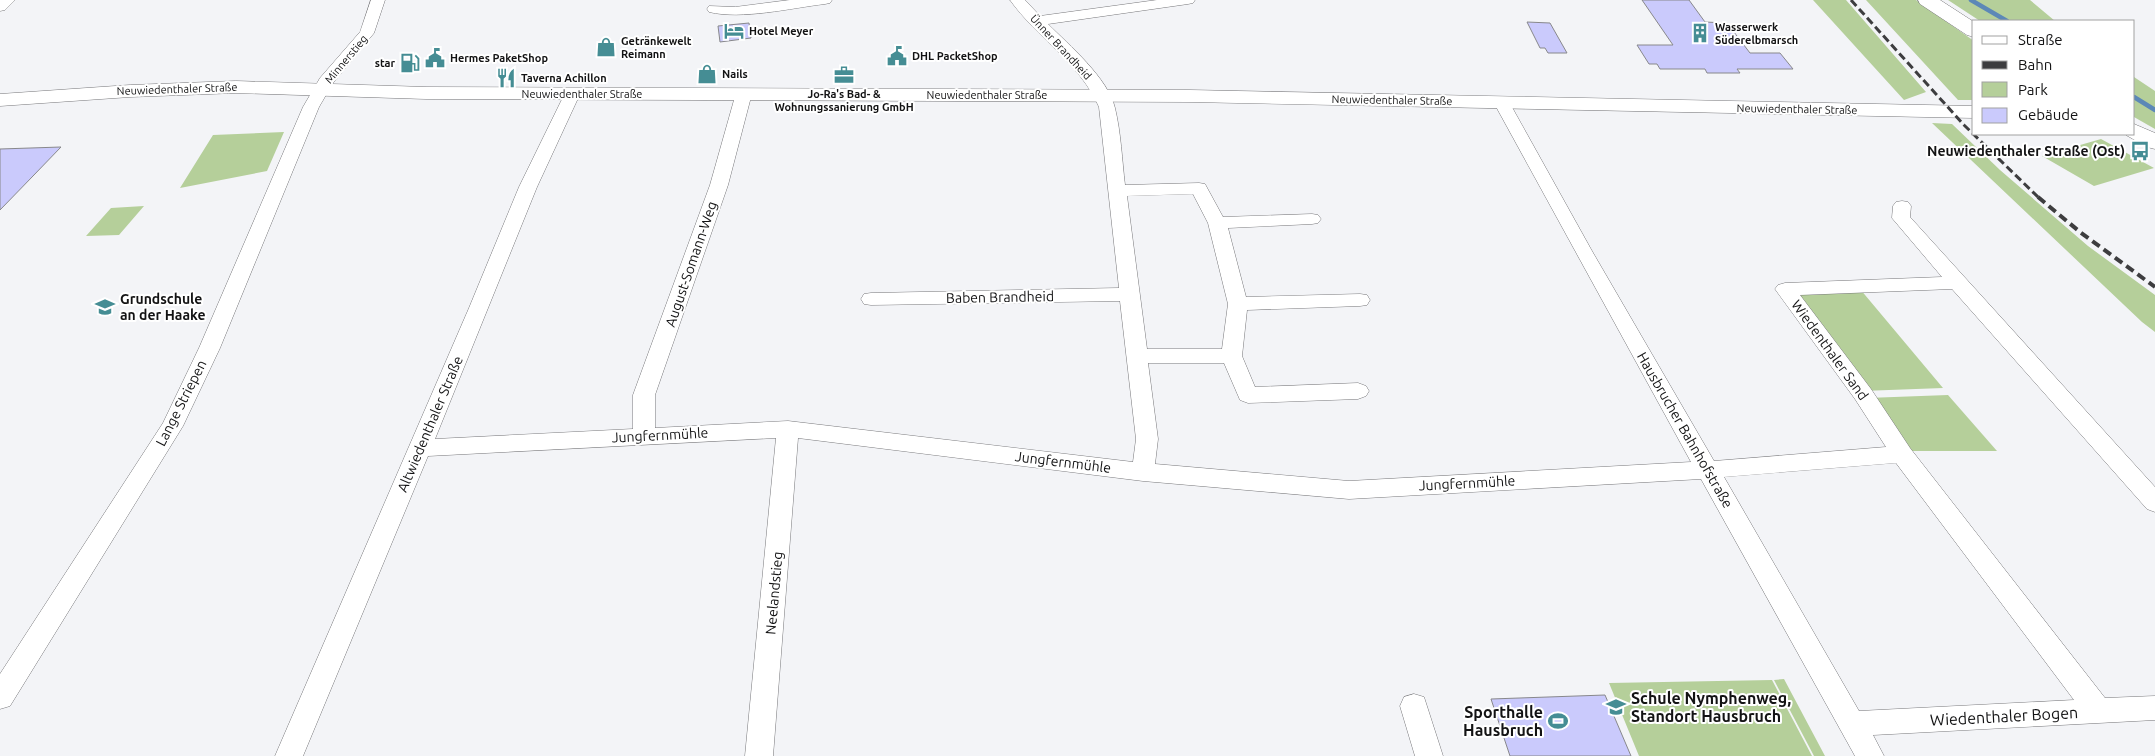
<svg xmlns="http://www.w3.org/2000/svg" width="2155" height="756" font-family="Ubuntu,sans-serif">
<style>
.green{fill:#b5cf9a}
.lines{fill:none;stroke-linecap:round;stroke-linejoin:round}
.stream{stroke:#5c88b7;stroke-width:4.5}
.building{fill:#cacafc;stroke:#88888b}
.minor-casing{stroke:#77777a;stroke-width:1}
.tertiary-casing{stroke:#77777a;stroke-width:1}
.secondary-casing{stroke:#77777a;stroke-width:1}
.minor{fill:#fff;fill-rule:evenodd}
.tertiary{fill:#fff;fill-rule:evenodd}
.secondary{fill:#fff;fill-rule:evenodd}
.rail-far1{stroke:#3d3d3f;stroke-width:3;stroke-dasharray:8 4;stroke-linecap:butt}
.rail{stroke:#3d3d3f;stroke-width:4;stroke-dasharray:9 5;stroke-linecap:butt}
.labels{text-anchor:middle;stroke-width:4;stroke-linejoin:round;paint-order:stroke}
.far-poi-label{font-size:11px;font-weight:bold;fill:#131314;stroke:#fff;text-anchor:start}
.far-street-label{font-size:11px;fill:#131314;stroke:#fff}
.poi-label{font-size:14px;font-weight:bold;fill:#131314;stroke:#fff;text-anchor:end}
.street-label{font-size:14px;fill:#131314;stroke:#fff}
.near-poi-label{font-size:16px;font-weight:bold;fill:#131314;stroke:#fff;text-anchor:start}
.near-street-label{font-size:16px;fill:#131314;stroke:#fff}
</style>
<rect width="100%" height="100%" fill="#f3f4f7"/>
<path class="green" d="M1813,0H1846L1926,92L1904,100Z
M1866,0H1916L1974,41V100H1958Z
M1948,0H2030L2055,21H1980Z
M2134,77L2155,91V129L2134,117Z
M1932,123L1952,124L2000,170L2088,246L2155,295V332L2142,322Z
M284,132L267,171L180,188L213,135Z
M2101,139L2154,168L2094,186L2042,156Z
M144,206L119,235L86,236L111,208Z
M1860,289L1943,388L1862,391L1791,291Z
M1948,395L1997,451H1903L1867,398Z
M1784,679L1825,756H1814L1774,680Z
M1772,680L1812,756H1639L1609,683Z"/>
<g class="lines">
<path class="stream" d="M1971,0L2007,21
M2134,97L2155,110"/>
</g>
<path class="building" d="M1642,0H1689L1705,22L1727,23L1750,53H1780L1793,69H1737L1740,73H1707L1705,69H1660L1657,64H1649L1637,45H1673Z
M1527,22L1550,23L1567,53H1548L1545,48H1540Z
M749,23L751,38L720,42L718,26Z
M61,147L33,176L0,210V149Z
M1605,695L1631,756H1510L1491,699Z"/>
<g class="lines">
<defs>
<path id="minor" d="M0,0H15L5,10L0,11Z
M371,0H385L374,33L333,83L319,107L220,348L183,426L10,706L0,709V674L163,423L199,348L303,107L320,78L360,32Z
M790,0H832L830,3L825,4C791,8 742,20 709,12L707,9L709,6L735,7Z
M1010,0H1025L1040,16L1157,0H1195L1193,3L1188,4L1048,24C1069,45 1108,78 1115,108C1121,133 1122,160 1125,185L1199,183L1205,184L1223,217L1312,214L1318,215L1321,219L1318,223L1312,224L1228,228L1246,297L1360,294L1367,295L1370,300L1367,305L1360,306L1247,310L1242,356L1255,387L1358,383L1366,386L1369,391L1366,396L1358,399L1248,403L1240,400L1224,363H1148L1158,439L1155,464L1349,481L1691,462L1494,103L1496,100H1508L1592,251L1714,461L1886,447L1855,399L1775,289L1778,285L1785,283L1942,277L1892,218L1893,206L1896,202L1902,201L1908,202L1911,206L1910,217L2155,487V512L2147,509L1952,289L1800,295L1871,389L1910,448L2105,698L2155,696V720L1873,735L1884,756H1855L1701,479L1349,499L1143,481L798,438L773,756H745L776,438L428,456L303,756H275L469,308L519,187L566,91H578L580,94L537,187L435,439L633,429V395L710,185L736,93L738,90H750L752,93L728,185L655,395V428L788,421L1133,462L1136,439L1120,301L871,305L864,304L861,299L864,294L871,293L1119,288L1099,107C1080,63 1037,38 1010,0ZM1193,194L1208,223L1228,304L1222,349H1147L1127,196ZM1896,463L2074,700L1859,711L1724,477Z
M1414,694L1424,697L1443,756H1415L1400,706L1404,697Z"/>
<path id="tertiary" d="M236,81L426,87L1190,90L1974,106V118L1190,102L426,99L236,93L130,97L0,106V94L130,85Z"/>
<path id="secondary" d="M1918,0H1940L1974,22V37L1967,35L1920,4Z
M2134,124L2155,133V149L2147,147L2126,135L2134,134Z"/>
</defs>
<use href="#minor" class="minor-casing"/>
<use href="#tertiary" class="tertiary-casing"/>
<use href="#secondary" class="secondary-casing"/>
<use href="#minor" class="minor"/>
<use href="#tertiary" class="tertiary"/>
<use href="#secondary" class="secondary"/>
<path class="rail-far1" d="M1851,0L1964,125L2039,198"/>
<path class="rail" d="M2038,197L2080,232L2155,287"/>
</g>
<defs>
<symbol id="hotel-bare" viewBox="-9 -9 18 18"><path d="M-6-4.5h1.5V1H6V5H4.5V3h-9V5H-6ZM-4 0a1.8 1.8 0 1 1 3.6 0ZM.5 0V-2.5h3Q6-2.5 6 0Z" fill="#458d94" stroke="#fff" stroke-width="2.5" paint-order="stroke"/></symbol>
<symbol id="building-bare" viewBox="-9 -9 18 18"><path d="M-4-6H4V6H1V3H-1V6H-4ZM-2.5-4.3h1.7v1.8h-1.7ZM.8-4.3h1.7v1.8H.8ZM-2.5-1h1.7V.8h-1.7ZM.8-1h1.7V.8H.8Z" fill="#458d94" stroke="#fff" stroke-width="2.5" paint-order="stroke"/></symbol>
<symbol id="shop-bare" viewBox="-9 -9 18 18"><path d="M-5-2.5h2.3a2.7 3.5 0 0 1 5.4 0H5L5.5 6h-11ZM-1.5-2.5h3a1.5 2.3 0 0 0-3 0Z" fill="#458d94" stroke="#fff" stroke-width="2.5" paint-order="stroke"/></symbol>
<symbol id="civic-bare" viewBox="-9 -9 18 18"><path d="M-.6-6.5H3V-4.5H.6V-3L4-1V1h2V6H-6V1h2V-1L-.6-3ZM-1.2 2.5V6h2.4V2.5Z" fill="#458d94" stroke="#fff" stroke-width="2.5" paint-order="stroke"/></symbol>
<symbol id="fuel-bare" viewBox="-9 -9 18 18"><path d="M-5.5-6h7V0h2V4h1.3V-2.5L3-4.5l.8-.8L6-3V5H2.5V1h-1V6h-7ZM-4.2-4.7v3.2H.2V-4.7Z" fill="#458d94" stroke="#fff" stroke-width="2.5" paint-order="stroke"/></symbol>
<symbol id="office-bare" viewBox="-9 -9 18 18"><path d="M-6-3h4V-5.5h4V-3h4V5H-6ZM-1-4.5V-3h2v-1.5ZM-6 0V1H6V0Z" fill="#458d94" stroke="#fff" stroke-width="2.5" paint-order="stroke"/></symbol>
<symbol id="restaurant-bare" viewBox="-9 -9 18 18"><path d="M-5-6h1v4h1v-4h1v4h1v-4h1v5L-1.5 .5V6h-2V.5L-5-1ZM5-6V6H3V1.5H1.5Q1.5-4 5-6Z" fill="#458d94" stroke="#fff" stroke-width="2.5" paint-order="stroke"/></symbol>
<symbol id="bus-bare" viewBox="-9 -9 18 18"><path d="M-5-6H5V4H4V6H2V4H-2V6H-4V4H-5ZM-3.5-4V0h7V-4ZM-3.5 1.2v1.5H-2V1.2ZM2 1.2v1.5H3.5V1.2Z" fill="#458d94" stroke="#fff" stroke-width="2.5" paint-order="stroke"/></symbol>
<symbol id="school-bare" viewBox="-9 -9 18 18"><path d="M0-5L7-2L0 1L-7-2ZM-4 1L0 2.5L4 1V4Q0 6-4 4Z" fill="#458d94" stroke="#fff" stroke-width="2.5" paint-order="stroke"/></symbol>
<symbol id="stadium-bare" viewBox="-9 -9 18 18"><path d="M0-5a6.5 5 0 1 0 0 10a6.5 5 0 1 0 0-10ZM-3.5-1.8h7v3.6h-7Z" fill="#458d94" stroke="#fff" stroke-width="2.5" paint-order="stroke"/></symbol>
</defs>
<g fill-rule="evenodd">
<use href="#hotel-bare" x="720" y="17" width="28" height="28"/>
<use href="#building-bare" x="1686" y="19" width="28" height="28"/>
<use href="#shop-bare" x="592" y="33" width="28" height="28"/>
<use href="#civic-bare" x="883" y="42" width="28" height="28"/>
<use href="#civic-bare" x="421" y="44" width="28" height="28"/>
<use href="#fuel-bare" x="396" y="49" width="28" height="28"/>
<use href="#shop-bare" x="693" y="60" width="28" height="28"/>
<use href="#office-bare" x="830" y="61" width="28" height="28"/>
<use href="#restaurant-bare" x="492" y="64" width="28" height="28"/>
<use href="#bus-bare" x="2126" y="137" width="28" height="28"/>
<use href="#school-bare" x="91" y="293" width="28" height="28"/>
<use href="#school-bare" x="1602" y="693" width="28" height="28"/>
<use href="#stadium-bare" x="1544" y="707" width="28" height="28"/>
</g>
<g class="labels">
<g class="far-poi-label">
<text x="1715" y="31">Wasserwerk<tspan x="1715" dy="13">Süderelbmarsch</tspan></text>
<text x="749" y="35">Hotel Meyer</text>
<text x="621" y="45">Getränkewelt<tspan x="621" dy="13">Reimann</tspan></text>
<text x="912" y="60">DHL PacketShop</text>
<text x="450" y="62">Hermes PaketShop</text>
<text x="395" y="67" text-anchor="end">star</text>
<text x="722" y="78">Nails</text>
<text x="521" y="82">Taverna Achillon</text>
<text x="844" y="98" text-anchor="middle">Jo-Ra's Bad- &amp;<tspan x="844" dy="13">Wohnungssanierung GmbH</tspan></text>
</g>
<g class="far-street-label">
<text transform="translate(1061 47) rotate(47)" y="4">Ünner Brandheid</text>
<text transform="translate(346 59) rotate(-50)" y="4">Minnerstieg</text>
<text transform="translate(177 89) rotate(-2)" y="4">Neuwiedenthaler Straße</text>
<text x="582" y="98">Neuwiedenthaler Straße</text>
<text x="987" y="99">Neuwiedenthaler Straße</text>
<text transform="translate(1392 100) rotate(1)" y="4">Neuwiedenthaler Straße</text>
<text transform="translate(1797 109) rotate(1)" y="4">Neuwiedenthaler Straße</text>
</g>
<g class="poi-label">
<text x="2125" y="156">Neuwiedenthaler Straße (Ost)</text>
<text x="120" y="304" text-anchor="start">Grundschule<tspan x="120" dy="16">an der Haake</tspan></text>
</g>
<g class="street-label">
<text transform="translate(691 264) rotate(-71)" y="5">August-Somann-Weg</text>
<text transform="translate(1000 297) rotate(-1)" y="5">Baben Brandheid</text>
<text transform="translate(1830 350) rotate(54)" y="5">Wiedenthaler Sand</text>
<text transform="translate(181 403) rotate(-63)" y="5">Lange Striepen</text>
<text transform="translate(430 424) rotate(-67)" y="5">Altwiedenthaler Straße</text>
<text transform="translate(1685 430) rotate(60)" y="5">Hausbrucher Bahnhofstraße</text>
<text transform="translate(660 435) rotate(-3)" y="5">Jungfernmühle</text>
<text transform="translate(1063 462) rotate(7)" y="5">Jungfernmühle</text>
<text transform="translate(1467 483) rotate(-3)" y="5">Jungfernmühle</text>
<text transform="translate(774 593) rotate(-85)" y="5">Neelandstieg</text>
</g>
<g class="near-poi-label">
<text x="1631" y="704">Schule Nymphenweg,<tspan x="1631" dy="18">Standort Hausbruch</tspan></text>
<text x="1543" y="718" text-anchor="end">Sporthalle<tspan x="1543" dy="18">Hausbruch</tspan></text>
</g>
<g class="near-street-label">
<text transform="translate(2004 716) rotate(-3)" y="6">Wiedenthaler Bogen</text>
</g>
</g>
<rect x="1972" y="20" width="162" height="115" fill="#ffffff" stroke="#a1a1a1"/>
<rect x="1982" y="36" width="25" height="8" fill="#ffffff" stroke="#a1a1a1"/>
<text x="2018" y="45" font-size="15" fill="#131314">Straße</text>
<rect x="1982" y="61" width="25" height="8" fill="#3d3d3f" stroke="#a1a1a1"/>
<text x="2018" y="70" font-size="15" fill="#131314">Bahn</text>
<rect x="1982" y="82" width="25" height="15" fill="#b5cf9a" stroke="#a1a1a1"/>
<text x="2018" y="95" font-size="15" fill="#131314">Park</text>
<rect x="1982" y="108" width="25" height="15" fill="#cacafc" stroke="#a1a1a1"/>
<text x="2018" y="120" font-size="15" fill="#131314">Gebäude</text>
</svg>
